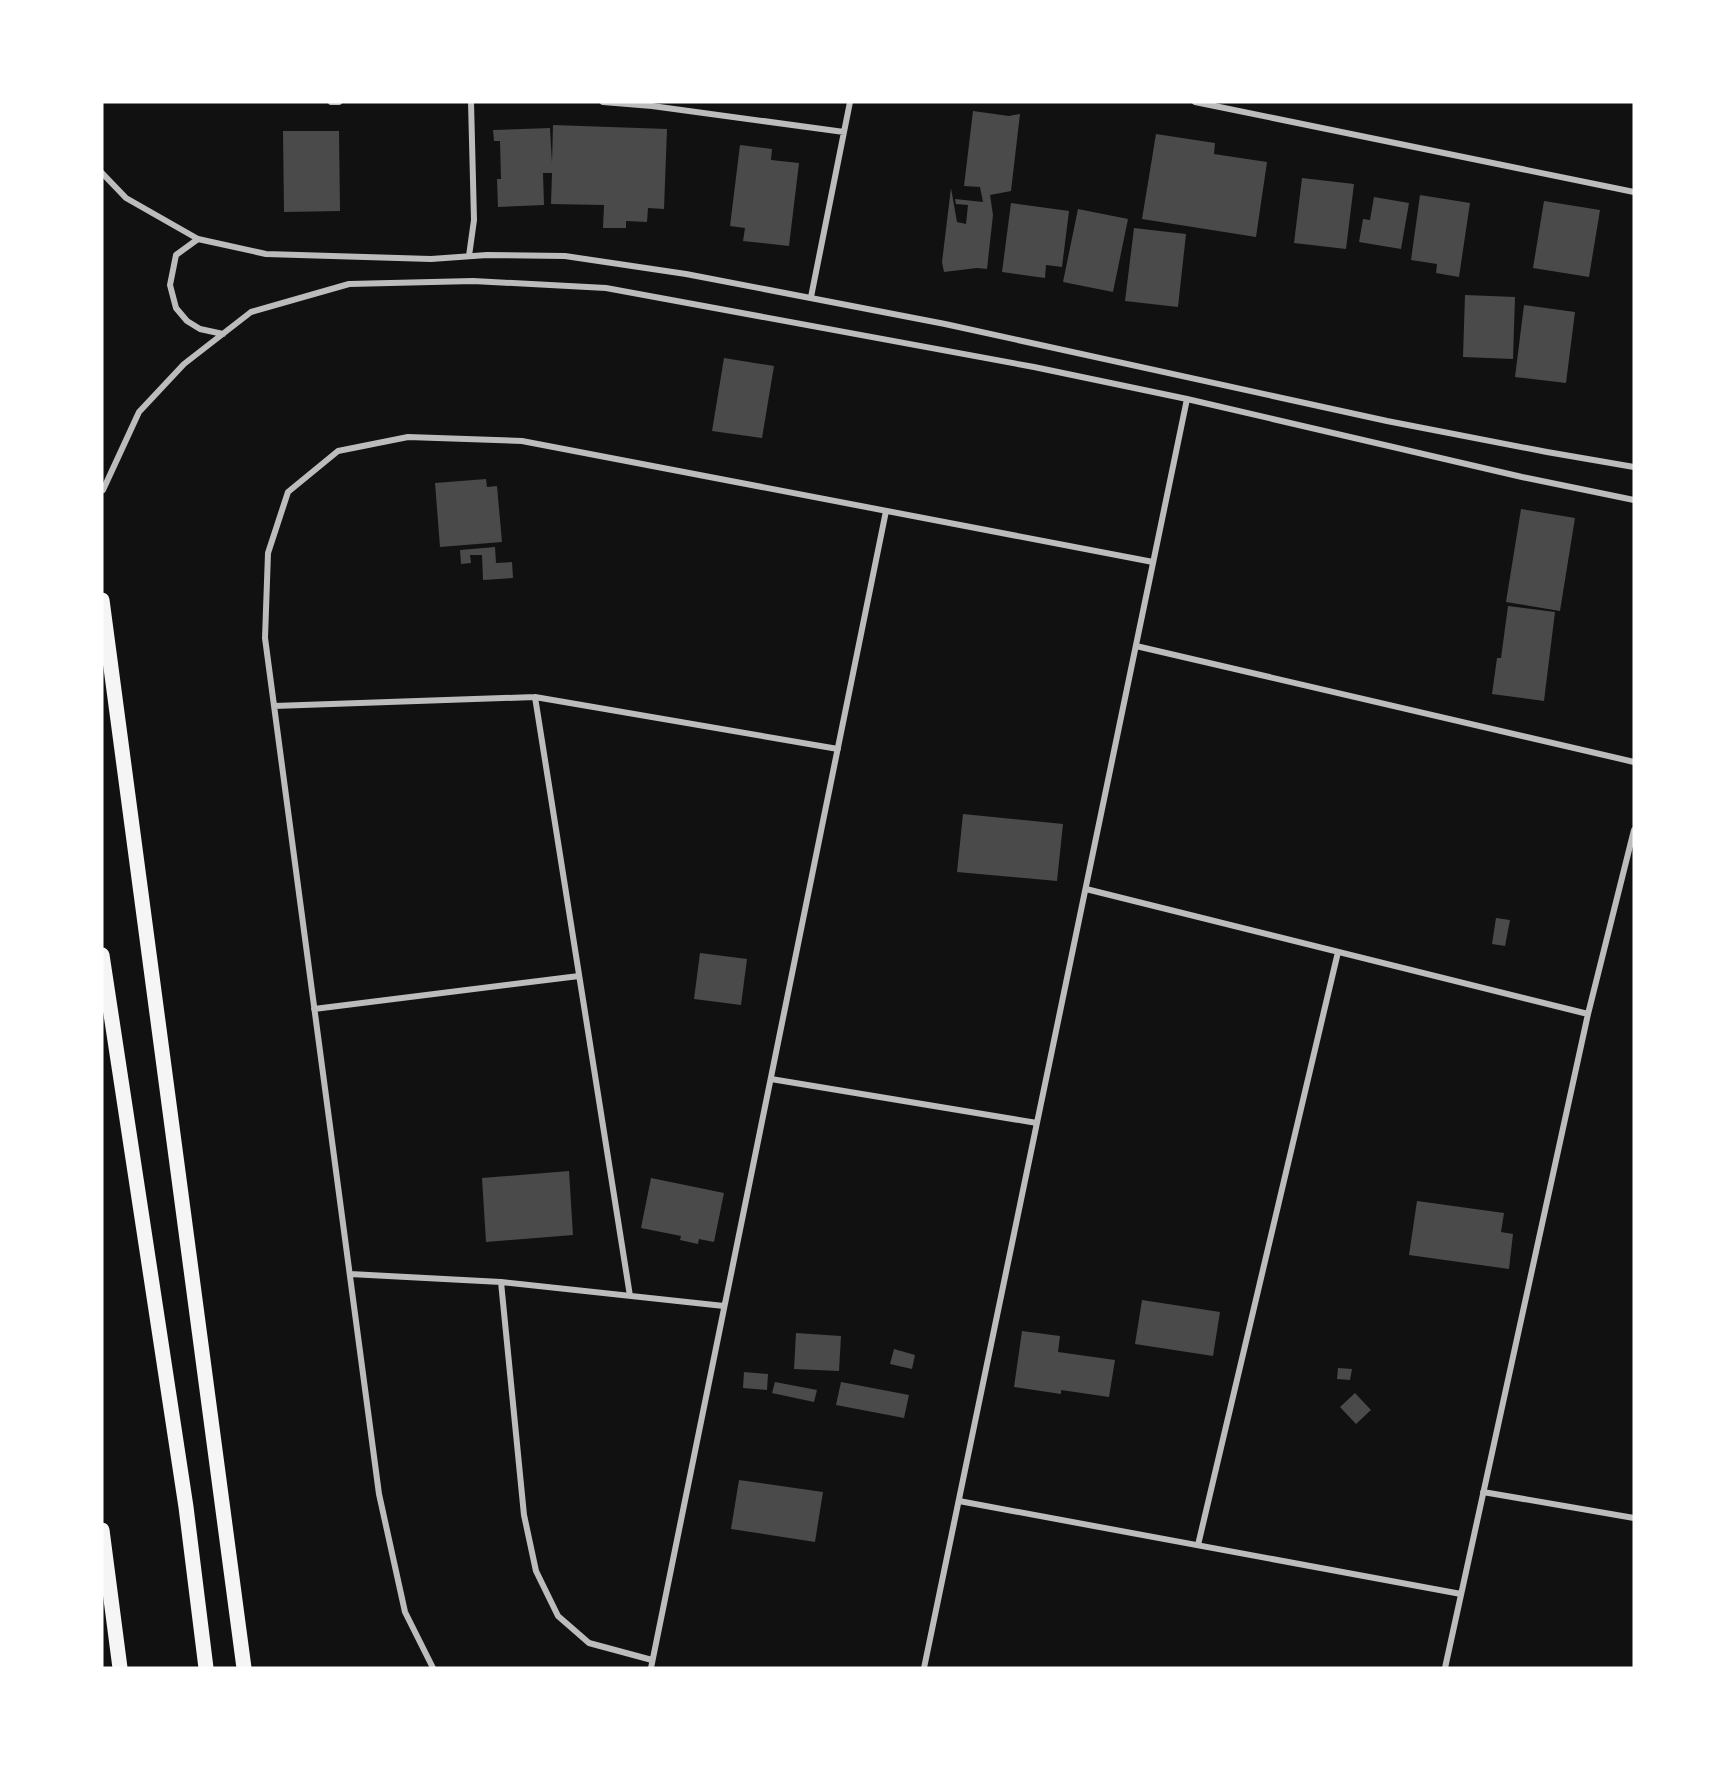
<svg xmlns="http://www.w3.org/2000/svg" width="1736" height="1770" font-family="Rubik,sans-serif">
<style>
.building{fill:#4a4a4a}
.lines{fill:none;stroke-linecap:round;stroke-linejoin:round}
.minor{stroke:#bcbcbc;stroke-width:6}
.primary{stroke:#f5f5f5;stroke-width:15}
</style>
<rect width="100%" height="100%" fill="#111"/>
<path class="building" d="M973,111L1009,116L1020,114L1011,191L990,195L993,215L987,269L977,268L944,272L942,262L951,188L957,222L966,224L968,205L956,204L955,199L983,202L980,187L964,186Z
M553,125L667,129L664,209L648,208L647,222L626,221V228H603L604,205L551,204L552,173H543L544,205L498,207L497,179H501L500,141H494L493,130L550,128L552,163Z
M283,131H339L340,211L284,212Z
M1156,134L1215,143L1214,154L1267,162L1256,237L1142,219Z
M740,145L772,149L771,160L799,163L789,246L743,241L745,228L730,226Z
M1302,178L1354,184L1346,249L1294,243Z
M1420,195L1470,203L1459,277L1436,273L1437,264L1411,260Z
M1374,197L1409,203L1401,249L1359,242L1363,219L1370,220Z
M1544,201L1600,210L1589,277L1533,268Z
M1011,203L1069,211L1062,267L1046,265L1045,278L1002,272Z
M1078,209L1128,219L1113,292L1063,282Z
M1134,228L1186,234L1178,307L1125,301Z
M1465,295L1515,297L1513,359L1463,357Z
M1524,305L1575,312L1566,383L1515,377Z
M724,358L774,366L762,438L712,431Z
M486,479L487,487L497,486L502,542L440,547L435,483Z
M1521,509L1575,518L1560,611L1506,602Z
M495,547L496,563L512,562L513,578L483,580L482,555H470L471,563L461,564L460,550Z
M1508,606L1555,612L1544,701L1492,694L1497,658H1501Z
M963,814L1063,824L1057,881L957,872Z
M1496,918L1510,920L1505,946L1492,944Z
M700,953L747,959L741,1005L694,999Z
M569,1171L573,1235L486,1242L482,1178Z
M651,1178L724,1193L714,1242L699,1239L698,1244L680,1240L681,1236L641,1228Z
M1417,1201L1504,1213L1501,1232L1513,1234L1509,1269L1409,1255Z
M1142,1300L1220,1312L1213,1356L1135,1344Z
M1022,1331L1060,1336L1058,1352L1115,1360L1109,1397L1061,1390V1394L1014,1387Z
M796,1333L841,1336L839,1371L794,1369Z
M894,1349L915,1355L912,1369L890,1364Z
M1338,1368L1352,1369L1350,1380L1337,1379Z
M744,1372L768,1374L767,1390L743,1388Z
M775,1382L817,1390L814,1402L772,1393Z
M841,1382L909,1395L904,1418L836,1405Z
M1355,1393L1371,1410L1356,1424L1340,1407Z
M739,1480L823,1492L815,1542L731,1529Z"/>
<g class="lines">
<path class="minor" d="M331,102H339
M603,102L652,106L844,132
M1195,102L1634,192
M102,173L126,198L198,239L266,254L431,259L487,255L565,256L686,274L945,324L1387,421L1547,452L1634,467
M198,239L176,255L170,285L176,308L187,321L200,329L223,334
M469,256L474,220L471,102
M811,297L850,102
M103,490L139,412L184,364L251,312L349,284L473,281L606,288L1034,367L1187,399L1522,477L1634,500
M1136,646L1634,762
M535,697L630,1296
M274,706L535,697L838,749
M1086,889L1588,1014
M314,1009L579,976
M771,1079L1037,1123
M350,1274L501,1282L724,1306
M501,1282L524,1515L536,1571L558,1616L589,1643L652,1660
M1483,1492L1634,1518
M959,1501L1461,1594
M1198,1545L1338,952
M433,1668L405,1612L379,1494L265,638L268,553L288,492L338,451L408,437L522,441L1153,562
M651,1668L886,511
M924,1668L1187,399
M1445,1668L1588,1014L1634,830"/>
<path class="primary" d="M102,600L244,1668
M102,955L186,1507L206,1668
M102,1530L120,1668"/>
</g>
<rect width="1736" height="1770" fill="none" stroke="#ffffff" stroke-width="207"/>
</svg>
